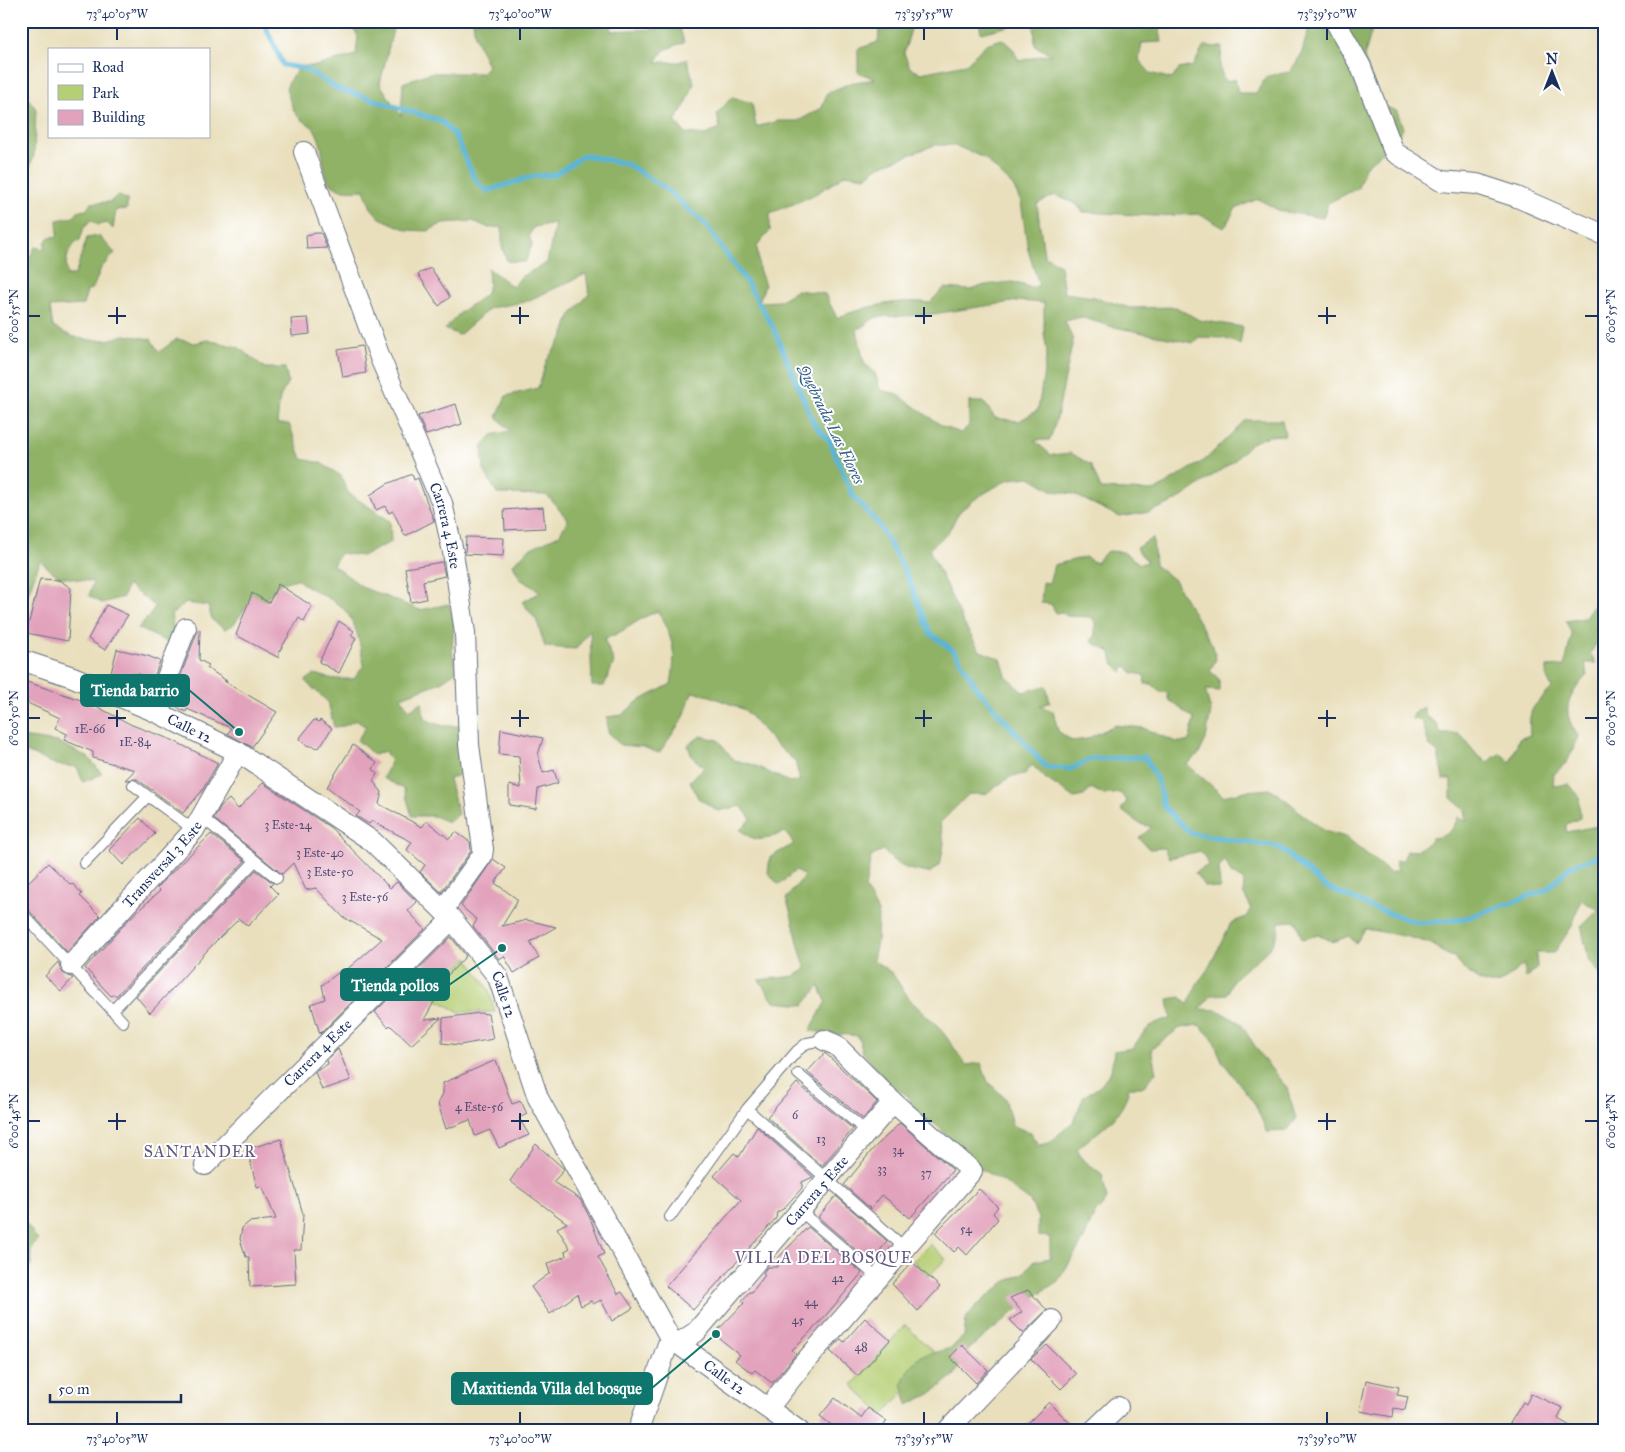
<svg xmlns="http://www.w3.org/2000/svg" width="1625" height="1452" font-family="'IM FELL Great Primer',serif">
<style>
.green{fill:#b6cf75;stroke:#687f6a}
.forest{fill:#90b266;stroke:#567062;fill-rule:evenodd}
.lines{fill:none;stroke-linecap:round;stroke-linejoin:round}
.stream{stroke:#59b5d7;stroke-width:5}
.building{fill:#e2a2bb}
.lane-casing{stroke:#636d7f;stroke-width:12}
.street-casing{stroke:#636d7f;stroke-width:22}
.lane{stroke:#fff;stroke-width:10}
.street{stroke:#fff;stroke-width:20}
.ticks{fill:none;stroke:#1b2f5e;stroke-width:2}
.labels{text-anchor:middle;stroke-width:4;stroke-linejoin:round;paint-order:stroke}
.number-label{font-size:12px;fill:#4d4c75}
.street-label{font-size:15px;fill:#1b2f5e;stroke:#fff}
.water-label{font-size:16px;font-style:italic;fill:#315e88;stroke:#fff}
.neighbourhood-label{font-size:16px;letter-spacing:1px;fill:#61577f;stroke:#fff}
.leader{fill:none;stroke:#0f766e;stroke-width:2}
.callout-dot{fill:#0f766e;stroke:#fff;stroke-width:2}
.callout{fill:#0f766e;stroke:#0f766e;stroke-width:2}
.callout-label{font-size:16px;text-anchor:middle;font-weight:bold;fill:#fff}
.neatline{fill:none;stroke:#1b2f5e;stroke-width:2}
.ticks-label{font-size:12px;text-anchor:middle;fill:#1b2f5e}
</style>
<rect width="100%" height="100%" fill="#fff"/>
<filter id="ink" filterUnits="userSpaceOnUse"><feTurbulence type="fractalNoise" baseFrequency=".02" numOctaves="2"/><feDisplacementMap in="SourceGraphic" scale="10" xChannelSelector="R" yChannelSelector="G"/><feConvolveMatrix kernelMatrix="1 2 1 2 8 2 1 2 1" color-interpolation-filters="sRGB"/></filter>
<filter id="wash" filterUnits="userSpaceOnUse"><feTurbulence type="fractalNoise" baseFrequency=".0096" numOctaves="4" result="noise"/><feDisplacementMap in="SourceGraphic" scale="20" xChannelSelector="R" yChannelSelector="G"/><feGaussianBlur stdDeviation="1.12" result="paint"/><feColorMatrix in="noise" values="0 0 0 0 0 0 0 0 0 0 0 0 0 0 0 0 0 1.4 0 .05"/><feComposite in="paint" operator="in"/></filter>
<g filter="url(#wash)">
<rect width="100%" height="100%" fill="#e9dfbc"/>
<path class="green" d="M467,957L489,990L495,1012H459L419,989L434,973L444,981Z
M930,1244L946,1259L929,1276L913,1261Z
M905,1325L937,1355L883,1415L852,1385Z"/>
<path class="forest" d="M349,21H395L380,84L401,116L403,83L429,73H482L488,66L475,37L473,21H614L610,31L680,28L684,42L664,50L656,62H679L687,59L694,83L687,102L675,121L685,133L705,135L720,129L717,114L732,97L752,103L756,127L778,121H798L822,108L827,93L850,83L875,79L858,72V49L878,42L880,21H905L911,29L904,53L910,68L921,73L966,64L986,44L1002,39L1013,49L1019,61L1051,54L1035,46L1034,21H1158L1162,42L1142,43L1139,60L1150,73L1172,79L1179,69L1193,66L1204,46L1222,47L1220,69L1225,82L1235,79L1238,93H1256L1267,76L1290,72L1301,55L1311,21H1349L1354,28L1372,29L1364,57L1380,105L1397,111L1403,128L1391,144L1365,167L1358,188L1328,203L1323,218L1280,211L1258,199L1236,208L1224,228L1200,214L1156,216L1083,212L1076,204L1055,195L1037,204L1044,255L1060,265L1064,293L1094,297L1130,308L1176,307L1199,320L1243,327L1240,344L1223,338L1199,337L1193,343L1109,326L1081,317L1065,321L1073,340L1057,417L1050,440H1034L1051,455L1071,453L1091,465L1101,489L1154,491L1205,460L1245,420H1282L1285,435L1269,436L1251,443L1234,461L1176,501L1150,512L1120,517L1073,494L1053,491L1030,477L1009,479L978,497L960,511L947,534L929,549L964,624L980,651L1001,659L1006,676L1023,692L1046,686L1050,702L1040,706L1053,711L1058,731L1072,741L1087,739L1115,725L1143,728L1176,742H1187L1190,738L1194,719L1168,699V693L1160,692L1152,684H1145L1144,675L1133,673L1126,665L1122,672L1113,663L1111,652L1091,642L1095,634V622L1091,617L1067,616L1062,612L1056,613L1051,604L1041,603L1043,582L1049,583L1054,565L1085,557L1096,563L1107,551L1123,552L1140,564L1147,562L1136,548L1153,538L1155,565L1174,580L1213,646L1216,659L1210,671L1219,679V691L1205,690L1211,711L1206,739L1199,754L1187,764L1223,796L1245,791L1271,789L1290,803L1303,815L1327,832L1346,837L1390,873L1398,870L1395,861L1403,860L1407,851C1418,851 1425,847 1432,838C1448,836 1452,832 1458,817L1467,820L1465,810L1451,798V779H1443L1438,753L1429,745L1422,721L1412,719L1415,712L1423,707L1426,716L1436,723L1441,734H1460L1477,755L1487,762L1501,753L1510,763L1519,739L1530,735C1528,706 1533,708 1552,688L1547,678V667L1564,666C1568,656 1568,645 1572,635L1566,621L1585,618L1595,603H1604V628L1599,630L1596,644L1590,654L1596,663H1585L1587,675C1567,697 1560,712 1579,737L1567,762L1554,774L1553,786L1569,784L1579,796L1580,818L1566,824V832L1604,825V978L1589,960L1581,926L1599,910L1581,900L1572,926L1554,953H1536L1537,968L1525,978V964C1516,968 1508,980 1499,983C1482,989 1462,969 1454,957C1442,954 1440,948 1431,944C1410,936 1387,933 1365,929L1356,944L1349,936L1333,942L1319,935L1302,939L1296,921L1279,922C1279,950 1254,959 1237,976C1232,980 1230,988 1227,994L1212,995L1200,1009L1217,1010L1240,1023L1264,1060L1287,1088L1296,1119L1287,1131L1267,1132L1255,1104L1222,1061L1213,1039L1199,1025L1180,1028L1151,1049L1156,1072L1143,1087H1129C1124,1118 1099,1130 1077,1149L1082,1159L1102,1174L1107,1200L1094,1215L1084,1239L1058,1281L1024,1304L967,1351L954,1376L930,1394L908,1405L902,1383L908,1370L921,1356L951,1348L964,1336L966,1318L974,1308L1005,1282L1024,1273L1034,1261L1050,1258V1237L1038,1236V1218L1030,1201L1004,1182L975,1166L969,1152L949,1138L935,1124L916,1115L907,1095L890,1085L863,1053L858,1036L810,1031L826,1001L819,986L804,1005L774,1002L759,980L795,976L806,969C797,946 795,922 786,899L804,876L796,870L779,885L768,873L770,857L794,844L785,832C765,839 758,845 740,830L751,819L741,806L718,811L698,798L690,781L704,767L692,757L688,745L701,736L718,740L734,760L754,765L789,782L800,781L795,761L773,742L745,710L710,696L692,692L684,717L659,753L643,747L620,745L608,732L607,717L622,715L637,702L671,684C677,651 673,640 658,611C638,618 624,633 604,639L614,662L604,686H592L590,630L576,649L545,647L537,621L522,602L541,592L520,579L513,564L529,549L559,535L568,520L547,495L497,494L484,470L482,447L492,435L510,431L497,417L506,396L538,388L547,360L563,337L570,316L589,294L586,274L525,302L490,308L459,335L445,329L461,312L485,295L489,285L488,268L513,287L522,276L547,263L555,223L534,227L529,235L532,245L525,262L507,261L502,247V227L489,228L473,221L443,223L428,231L407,230L380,218L371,208L364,190C311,195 332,165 316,132C312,124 301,121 296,114C291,107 289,96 286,88L292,76L302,66H316L356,55L358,36ZM935,145H954L984,158L1013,186L1021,202L1028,250L1039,285L1032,288L1013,282L985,285L970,290L944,288L929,303C903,298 861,307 837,318L825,294L797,290L779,301L759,302L765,285L759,269L757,246L770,231V213C798,203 822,193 845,174L866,177L877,167ZM1019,301L1044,303V333L1047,352L1038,410L1019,421L995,418L984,402H969V425L961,433L942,426L897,394L880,390L875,373L864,363L857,330L876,317L926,315ZM1032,765L1045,778L1074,798L1084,796L1091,788L1104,795L1120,793L1127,801L1121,810L1140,824L1152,827L1139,838L1149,849L1164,848L1169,858L1201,851L1209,865L1195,872L1204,886L1220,889L1219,868L1225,860L1231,873L1244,881L1243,893L1251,908L1246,917L1231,923L1208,969L1197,984L1188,1005L1181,997L1168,999L1171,1019C1152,1020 1142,1033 1133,1048L1114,1051L1111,1071L1099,1087L1084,1096L1073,1122L1049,1143L1039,1145L1030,1133L1012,1125L1005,1098L988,1082L981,1063L966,1065L940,1028L910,1000L892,973L873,960L877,941L878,912L865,888L871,857L883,850C899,868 905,869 929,873L940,865L944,843L940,823L969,794H985L1012,776L1025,774Z
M979,21H1030L981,33Z
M22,90L36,109L34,155L29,168V189L21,197Z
M118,195L127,200V209L116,210L113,229L107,223L98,225L91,220L84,227L80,240C67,248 65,261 67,275H75L87,238L99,236L115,253L101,268L93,288L87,291L83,305L50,307L53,327L71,336L88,340H107L125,335L151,339L159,352L177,339L195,343L207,340L238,347L265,368H285L288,382L280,397L277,424H289L302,459L321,463L341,476L348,493L390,521L391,542L362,556L340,553L333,565L364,588L420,610L449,604L454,621L452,651L457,671L441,682L401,697L409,710L422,702L424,719L443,726H465L468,771L449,779L458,814L448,822L434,816H412L404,789L383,778L391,762L385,751L374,755L357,740L366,727L356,720L344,726L334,727L328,702L305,681L315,674L332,679H354L364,665C359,643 357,616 336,603C322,593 311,591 297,579L281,583L265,600L247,606L233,625L225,629L212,620L208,606L186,603L171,615L174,632L171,644L138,628L150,615L155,606L127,585L123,597L102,603L89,596L93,582L58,576L40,561L26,599L21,597V260L30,257L35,247L45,249V243L48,238L58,236L57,220L74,217L79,211L86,210L91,203L110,202Z
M21,737L58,742L89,758L102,774L83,782L77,767L57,765L21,750Z
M21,1223L26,1224L38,1240L31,1249V1265L21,1268Z"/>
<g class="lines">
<path class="stream" d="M263,21L283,65L306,69L336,88L441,121L455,136L476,181L487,191L534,176L554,175L584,155L627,164L665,188L705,224L747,283L774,329L814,424L829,440L853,496L879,525L907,575L930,633L955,652L979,691L1046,767L1071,769L1090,759L1145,757L1157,780L1164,807L1190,833L1279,847L1324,886L1373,908L1420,923L1463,919L1510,903L1548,889L1570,866L1599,856L1604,857"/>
</g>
<g id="blocks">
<path class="building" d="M316,233H321L327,248L307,249L306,235Z
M431,268L450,297L439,306L418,274Z
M308,318L310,334L292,336L291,319Z
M362,346L366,373L343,377L338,350Z
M456,404L462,424L426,435L418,416Z
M412,474L414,480L418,478L434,521L405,536L393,511L389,513L385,506L376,510L370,495L387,484Z
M543,507L545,528L505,530L504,510Z
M466,537L504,538L503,556L465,554Z
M442,562L445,576L423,581L426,599L411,602L405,568Z
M40,579L59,580L71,588L68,641L26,633Z
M278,584L312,606L304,622L299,618L279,652V658L236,635L252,593L269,603Z
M106,605L128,615L105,650L88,639Z
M339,621L354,631L351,635L356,638L339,673L319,662Z
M198,630H200L199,660L209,665L207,668L227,681H224L277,712L252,747L228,734L231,728L187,709L186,712L170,703Z
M117,649L148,656L160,661L149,691L136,684L140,674L111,673Z
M21,680L90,703L132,725L172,740L218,763L202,791L183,813L137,779L125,780L135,770L93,758V752L64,740L67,734L55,728L60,718L21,700Z
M314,720L319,722L320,720L332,728L319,748L306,745L299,739Z
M501,729L543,738L538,755L543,773L554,770L558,783L538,789L536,809L509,805V785L521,788L519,756L499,754Z
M353,745L377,763L373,769L377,774L373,781L382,792L379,804L422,827L427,821L449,839L456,832L470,842L471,851L441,892L420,872L425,865L407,850L412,842L372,821L369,824L356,816L360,812L327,787Z
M263,783L331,828L390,888L397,882L417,902L408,911L425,929L320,1034L311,1004L325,999L322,985L342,970L344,972L382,939L343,917L316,888L306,890L293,863L282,874L214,819L220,807L229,799L238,809Z
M140,818L155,834L123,865L109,850Z
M211,834L245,861L116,996L114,994L111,996L85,968L130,918L160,891L157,888L167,877Z
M493,859L506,868L495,883L517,899V902L502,926L527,920L556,927L530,942L539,958L514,973L504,956L499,959L473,926L477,920L461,906Z
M48,863L71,885L73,884L82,894L80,896L100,916L67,952L26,907L21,905V889Z
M256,870L273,883L270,886L278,894L248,926L239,919L216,941L150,1013L136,996Z
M451,937L466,956L428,996L435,1000L424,1020L441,1018L411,1045L390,1025L388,1027L375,1012Z
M58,962L63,973L73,978L61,991L45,976Z
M479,1013L488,1014L493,1039L460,1045L442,1043L443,1018Z
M338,1049L351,1080L322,1090L315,1072L328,1064L327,1060Z
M825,1053L877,1102L863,1119L807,1072Z
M496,1060L512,1104L521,1101L527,1114L519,1118L529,1135L499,1148L490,1130L475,1136L470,1120L446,1129L438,1104L443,1093V1083Z
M797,1083L853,1129L822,1166L767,1117Z
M900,1123L953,1170L910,1218L882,1195L871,1209L844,1185L873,1149Z
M757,1127L813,1177L802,1182V1188L783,1209L777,1212L776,1218L763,1233L693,1310L666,1286L741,1200L714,1176L734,1153L739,1157Z
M281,1139L303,1214L301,1250H294L296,1284L250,1287L249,1257H246L240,1239L242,1228L249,1222L276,1219L262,1186L257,1187L247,1149Z
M536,1144L563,1168L564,1170L553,1182L580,1199L590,1218L604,1254L598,1257L618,1294L622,1292L633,1308L612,1321L601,1300L593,1304L591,1301L581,1306L577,1294L550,1314L531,1287L550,1273L547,1264L566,1256L565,1251L570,1248L557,1228L567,1223L510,1181Z
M979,1189L998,1207L993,1213L998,1219L967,1255L959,1247L954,1252L935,1233Z
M836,1196L887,1241L871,1263L818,1217Z
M808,1227L862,1273L820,1322L792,1350L796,1354L772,1383L755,1370L752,1373L735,1360L740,1355L714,1334L744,1303L742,1301L749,1292H752L765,1275L763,1273L767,1267H778V1258Z
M912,1262L940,1287L918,1311L892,1284Z
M1028,1290L1047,1310L1023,1333L1010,1320L1022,1312L1010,1298Z
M865,1318L890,1340L858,1376L830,1351L841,1339L844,1342Z
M962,1345L988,1370L976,1383L950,1357Z
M1047,1345L1076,1374L1061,1389L1031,1359Z
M1366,1380L1399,1387L1397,1395L1408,1397L1405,1410L1394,1408L1393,1417L1360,1411Z
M1531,1394L1563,1408L1558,1419L1579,1431H1518L1509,1425L1523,1402L1526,1404Z
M835,1398L861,1418L868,1408L887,1421L880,1431H839L820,1416Z
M1049,1402L1078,1431H1020Z"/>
</g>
</g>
<g filter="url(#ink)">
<use href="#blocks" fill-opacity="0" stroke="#636d7f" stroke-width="1"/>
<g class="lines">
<defs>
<path id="lane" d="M133,785L194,830
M200,816L277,878
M84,863L148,796
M21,912L123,1022
M112,1011L255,861
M798,1074L867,1132
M747,1109L905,1248
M800,1211L878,1278
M670,1217L747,1109L797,1051L807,1043L824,1040"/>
<g id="street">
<path d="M1335,21L1361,67L1394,152L1441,181L1477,184L1517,197L1604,235"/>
<path id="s1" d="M304,152L381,360L442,503L453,552L465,633L469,745L483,849L482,856L443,910"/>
<path id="s2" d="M21,660L73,677L154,711L238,752L372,841L452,919L498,977L538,1098L670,1338L799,1431"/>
<path d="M154,711L186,628"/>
<path id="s3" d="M71,965L194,830L238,752"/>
<path id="s4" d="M205,1165L452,919"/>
<path id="s5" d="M679,1343L696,1332L893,1102"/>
<path d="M769,1407L802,1365L972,1171L893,1102L836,1045L824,1040"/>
<path d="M638,1431L670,1338"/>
<path d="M947,1431L1052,1320"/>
<path d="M1093,1431L1118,1407"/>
</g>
</defs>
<use href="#lane" class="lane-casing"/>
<use href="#street" class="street-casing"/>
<use href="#lane" class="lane"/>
<use href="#street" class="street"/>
</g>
</g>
<path class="ticks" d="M117,28V40M520,28V40M924,28V40M1327,28V40M117,307V324M520,307V324M924,307V324M1327,307V324M28,316H40M108,316H126M511,316H529M915,316H932M1318,316H1336M1585,316H1598M117,710V727M520,710V727M924,710V727M1327,710V727M28,718H40M108,718H126M511,718H529M915,718H932M1318,718H1336M1585,718H1598M117,1113V1130M520,1113V1130M924,1113V1130M1327,1113V1130M28,1121H40M108,1121H126M511,1121H529M915,1121H932M1318,1121H1336M1585,1121H1598M117,1412V1424M520,1412V1424M924,1412V1424M1327,1412V1424"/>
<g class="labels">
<g class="number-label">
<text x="90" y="733">1E-66</text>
<text x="135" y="746">1E-84</text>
<text x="288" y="829">3 Este-24</text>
<text x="320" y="857">3 Este-40</text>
<text x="330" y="876">3 Este-50</text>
<text x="365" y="901">3 Este-56</text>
<text x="479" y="1111">4 Este-56</text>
<text x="795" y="1119">6</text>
<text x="821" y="1143">13</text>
<text x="898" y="1154">34</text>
<text x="882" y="1173">33</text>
<text x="926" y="1177">37</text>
<text x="966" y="1233">54</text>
<text x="838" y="1282">42</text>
<text x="811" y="1306">44</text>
<text x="798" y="1324">45</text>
<text x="861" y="1351">48</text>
</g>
<g class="street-label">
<text dy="5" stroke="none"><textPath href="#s1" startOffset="400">Carrera 4 Este</textPath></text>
<text dy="5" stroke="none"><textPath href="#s2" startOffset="182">Calle 12</textPath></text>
<text dy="5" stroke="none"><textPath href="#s3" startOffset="136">Transversal 3 Este</textPath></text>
<text dy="5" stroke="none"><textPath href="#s2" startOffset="601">Calle 12</textPath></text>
<text dy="5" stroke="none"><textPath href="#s4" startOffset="159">Carrera 4 Este</textPath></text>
<text dy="5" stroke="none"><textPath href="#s5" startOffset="206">Carrera 5 Este</textPath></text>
<text dy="5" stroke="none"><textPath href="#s2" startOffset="1051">Calle 12</textPath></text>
</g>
<g class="water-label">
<text transform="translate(832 424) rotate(64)" y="6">Quebrada Las Flores</text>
</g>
<g class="neighbourhood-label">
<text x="200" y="1157">SANTANDER</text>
<text x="824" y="1263">VILLA DEL BOSQUE</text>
</g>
</g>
<path class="leader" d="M239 732L189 690M502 948L449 985M716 1334L652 1388"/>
<g class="callout-dot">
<circle cx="239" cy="732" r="5"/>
<circle cx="502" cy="948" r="5"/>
<circle cx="716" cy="1334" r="5"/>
</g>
<g class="callout">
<rect x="81" y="675" width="108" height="31" rx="5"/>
<rect x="341" y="969" width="108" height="31" rx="5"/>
<rect x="452" y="1373" width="200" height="31" rx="5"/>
</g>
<g class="callout-label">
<text x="135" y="696">Tienda barrio</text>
<text x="395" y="991">Tienda pollos</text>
<text x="552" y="1394">Maxitienda Villa del bosque</text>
</g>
<rect width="1625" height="1452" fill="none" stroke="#fff" stroke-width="55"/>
<rect x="48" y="48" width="162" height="90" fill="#ffffff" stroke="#a4acbf"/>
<rect x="58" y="64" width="25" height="8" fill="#ffffff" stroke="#a4acbf"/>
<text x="92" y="72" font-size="15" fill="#1b2f5e">Road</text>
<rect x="58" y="85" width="25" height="15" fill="#b6cf75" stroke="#a4acbf"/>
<text x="92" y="98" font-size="15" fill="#1b2f5e">Park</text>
<rect x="58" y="110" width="25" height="15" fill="#e2a2bb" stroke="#a4acbf"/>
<text x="92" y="122" font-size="15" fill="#1b2f5e">Building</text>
<g transform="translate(1552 72)" stroke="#ffffff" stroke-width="4" paint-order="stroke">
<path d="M0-4L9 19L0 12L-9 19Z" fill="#1b2f5e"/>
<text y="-8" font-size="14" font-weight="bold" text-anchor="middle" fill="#1b2f5e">N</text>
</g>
<path d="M50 1394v8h131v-8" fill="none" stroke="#1b2f5e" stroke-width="2.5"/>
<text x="58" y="1394" font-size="15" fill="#1b2f5e" stroke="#ffffff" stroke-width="4" paint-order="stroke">50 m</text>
<rect x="28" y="28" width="1570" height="1396" class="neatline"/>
<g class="ticks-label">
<text x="117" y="18">73°40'05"W</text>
<text x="520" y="18">73°40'00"W</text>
<text x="924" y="18">73°39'55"W</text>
<text x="1327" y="18">73°39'50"W</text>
<text transform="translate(14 316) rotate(-90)" y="4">6°00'55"N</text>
<text transform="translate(1611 316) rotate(-90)" y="4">6°00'55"N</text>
<text transform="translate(14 718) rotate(-90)" y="4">6°00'50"N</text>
<text transform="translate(1611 718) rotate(-90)" y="4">6°00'50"N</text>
<text transform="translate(14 1121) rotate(-90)" y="4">6°00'45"N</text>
<text transform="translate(1611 1121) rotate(-90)" y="4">6°00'45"N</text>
<text x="117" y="1443">73°40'05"W</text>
<text x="520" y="1443">73°40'00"W</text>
<text x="924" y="1443">73°39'55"W</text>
<text x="1327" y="1443">73°39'50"W</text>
</g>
</svg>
